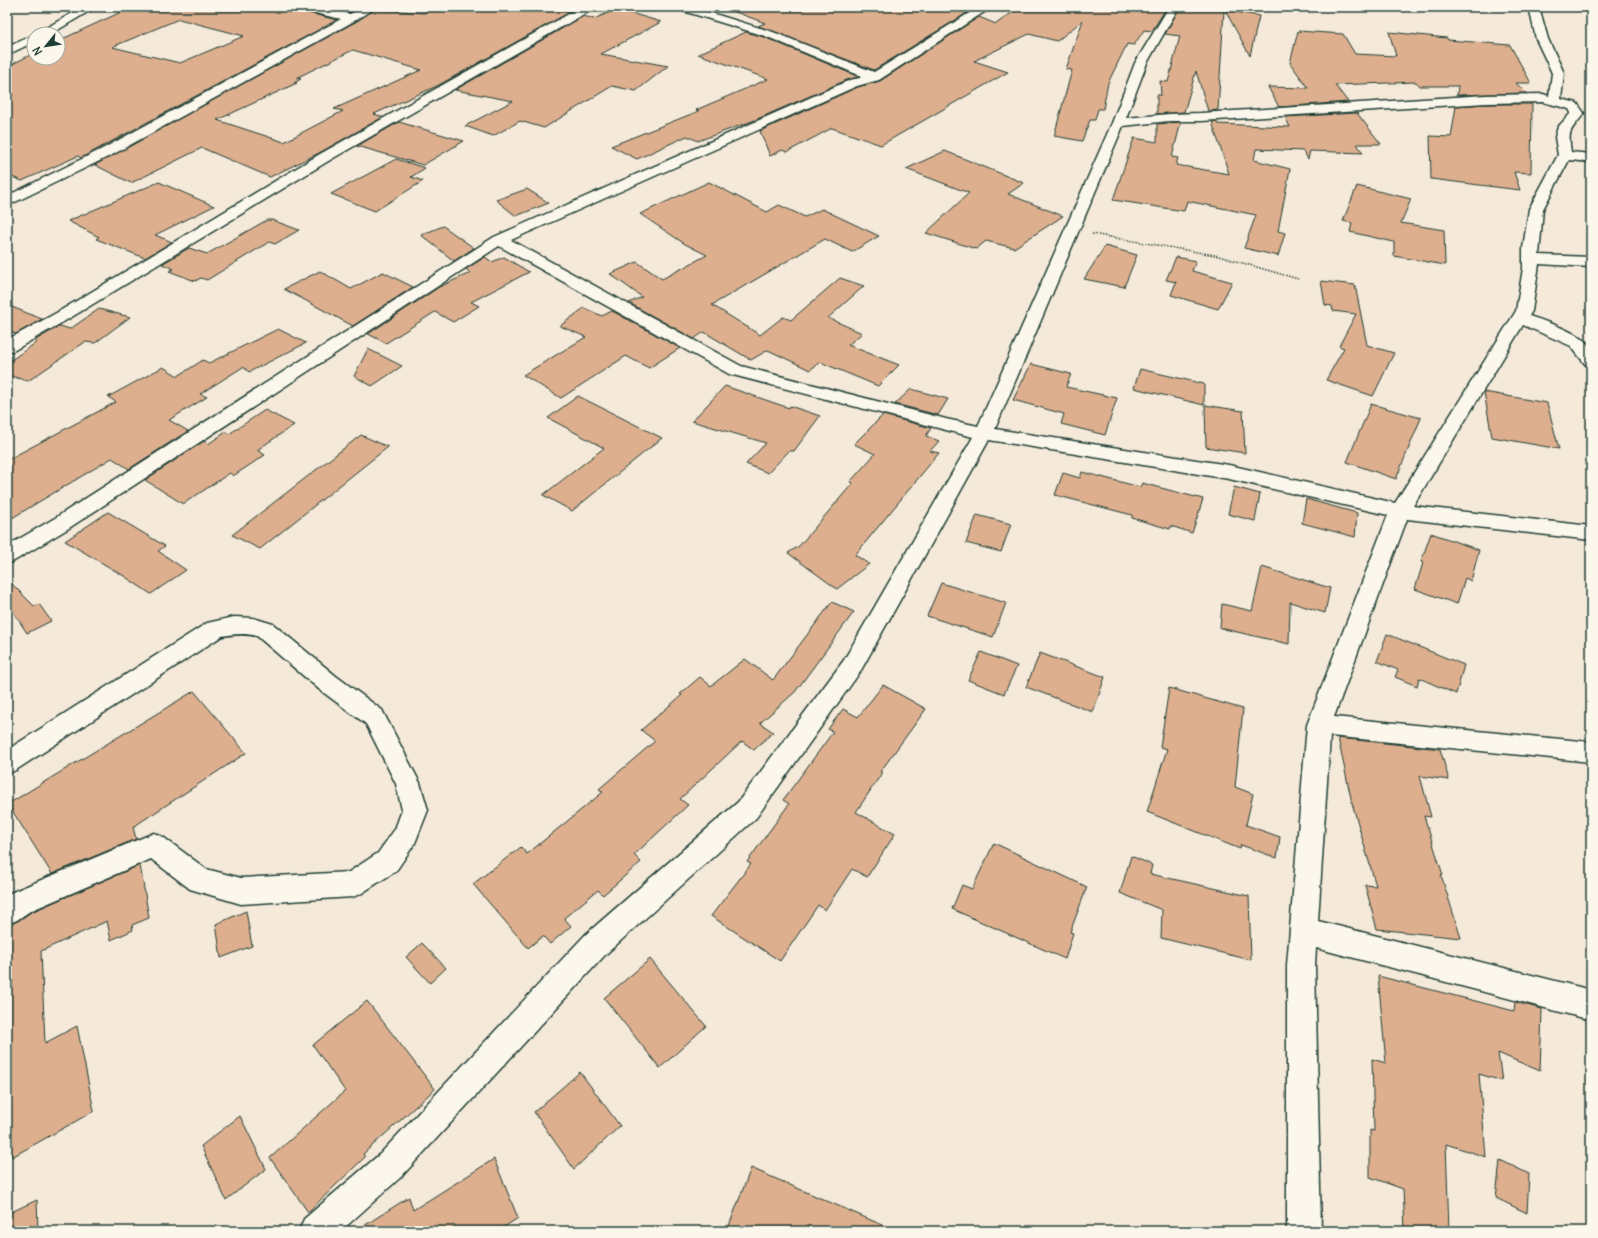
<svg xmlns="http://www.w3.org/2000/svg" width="1598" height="1238" font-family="Delius,sans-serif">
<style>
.building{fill:#ddaf8e;stroke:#1f3d34;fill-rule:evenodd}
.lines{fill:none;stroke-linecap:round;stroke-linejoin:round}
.minor-casing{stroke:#1f3d34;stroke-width:3}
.path{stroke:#1f3d34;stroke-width:1.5;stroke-dasharray:1.5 1.5;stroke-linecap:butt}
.minor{fill:#fbf7ec;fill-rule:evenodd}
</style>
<rect width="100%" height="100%" fill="#f5e9d9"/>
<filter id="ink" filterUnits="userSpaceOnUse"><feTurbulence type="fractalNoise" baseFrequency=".025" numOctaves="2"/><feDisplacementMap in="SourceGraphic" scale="8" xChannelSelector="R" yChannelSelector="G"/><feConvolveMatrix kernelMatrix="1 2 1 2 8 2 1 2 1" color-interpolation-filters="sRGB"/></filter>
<g filter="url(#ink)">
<path class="building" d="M132,7H295L297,10L337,20L81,158L78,156L22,181L7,175V67L34,53V58H58V41ZM179,19L244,36L180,63L112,47Z
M323,7H359L350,12Z
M436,7H556L570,12L437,86L374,114L383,117L319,153L270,177L202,148L131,183L95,165L357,21L376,9L424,13ZM353,50L421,70L334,109L343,111L284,142L217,120L297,83H294L301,79L296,78Z
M730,7H952L967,13L874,70L758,26L765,23L730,10Z
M1020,7H1167L1152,31L1144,30L1134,45L1127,44L1108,83L1103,109H1098L1095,120H1090L1082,141L1054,136L1072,70L1066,69L1083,20L1057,41L1029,34L974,61L1008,72L881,145L832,128L787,152L782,150L770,156L760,131L858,87L880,81L979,17L996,24Z
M1180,7H1203L1224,10L1218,110L1208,111L1196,71L1184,112L1157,114V95H1161L1160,81L1168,82L1180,36L1165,34Z
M617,9L661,22L601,54L668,66L636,91L612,86L544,128L520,121L493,136L465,126L513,101L455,90L584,16L594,19Z
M1225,10L1259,16L1250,56Z
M1298,31L1343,34L1355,54L1396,56L1389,32L1447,38L1448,40L1510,45L1531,83H1516L1526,93L1457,95L1458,86H1420L1416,82L1335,85L1348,102L1279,107L1268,87L1308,88L1290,63Z
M746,32L764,37L859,77L849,79L755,120L698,141L687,136L637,159L611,146L699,111L696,110L768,79L698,54Z
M1486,104H1532L1531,173L1514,172L1520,190L1431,179L1430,136L1451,137L1456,106Z
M1357,113L1381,144H1357L1363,153L1310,151L1308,159L1303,151L1256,149L1254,160L1290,169L1278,231L1285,233L1278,256L1244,248L1256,215L1187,201L1184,211L1113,200L1134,138L1157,142V124L1181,122L1172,157L1178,158L1176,165L1229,174L1212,122L1217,121V124L1290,127L1285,117Z
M399,122L464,141L423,165L357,146Z
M945,151L1024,183L1008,194L1063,216L1014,248L986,241L976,249L926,233L969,193L906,169Z
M396,159L425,168L411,177L423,181L375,211L331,194Z
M159,182L214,206L155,235L172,242L145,258L96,239L99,237L68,221Z
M709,182L767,212L779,205L805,217L822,209L879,236L852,252L825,239L712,305L760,335L783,317L791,320L840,278L864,286L828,318L862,333L848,345L899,365L878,386L820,362L810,370L768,350L751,360L704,332L694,339L629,303L642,297L610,274L637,262L662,279L707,255L685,244L640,214Z
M1357,186L1411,199L1401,223L1444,230L1445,265L1394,256V242L1350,232L1352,223L1343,221Z
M527,189L549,203L516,216L496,200Z
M267,220H272L299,230L275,244L269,242L207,280L201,278L195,281L169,271L174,269L162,264L189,248L207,254Z
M443,226L474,248L454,261L421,235Z
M1105,246L1137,255L1124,287L1084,279Z
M485,257L492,262L504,257L529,272L471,302L479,306L453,322L435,312L386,343L368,334L439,287L470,273L466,269Z
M1176,257L1196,261L1192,271L1232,282L1218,309L1171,295L1176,282L1166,280Z
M320,271L351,289L383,272L413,287L353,326L284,289Z
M1321,281L1355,285L1367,345L1394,353L1373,396L1326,380L1344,348L1339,346L1356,314L1333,311L1332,306L1325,305Z
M7,305L42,319L16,334L7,330Z
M584,308L602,316L612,311L680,348L649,368L626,356L561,398L523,375L586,337L560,326Z
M99,309L130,317L95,343L85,342L28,381L7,375V363L37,342L34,341L60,326L70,329Z
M278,329L306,343L249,372L243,367L200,394L207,397L169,420L188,431L129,469L112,458L7,521V460L116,402L108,397L163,367L178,376L203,360L209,363Z
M368,349L402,366L372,386L354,376Z
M1031,364L1071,374L1066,387L1117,398L1105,435L1061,424L1064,414L1013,400Z
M1140,369L1204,384V405L1134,388Z
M725,386L789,408L790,406L820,416L794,451H789L768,473L746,464L766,443L692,421Z
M911,389L948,399L938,415L895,404Z
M1484,392L1547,403L1559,449L1492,437Z
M578,396L662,438L572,511L543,495L604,448L548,418Z
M1371,404L1421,418L1396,479L1347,462Z
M1205,405L1243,411L1245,453L1206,447Z
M265,410L294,425L257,450L265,455L233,476L230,473L183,504L145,480L204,441L208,444L226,432L229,434Z
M883,415L931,428L926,436L939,441L930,451L939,453L855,555L869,564L837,589L788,553L799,546L853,483L850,482L875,454L854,444Z
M361,435L388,447L260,549L232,535Z
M1082,472L1140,487L1142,483L1203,499L1192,533L1171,526L1170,529L1132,518V515L1055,495L1063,473L1080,478Z
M1234,487L1260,494L1255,521L1228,514Z
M1306,499L1357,513L1355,537L1302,523Z
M108,512L165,546L158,551L186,570L151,594L124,576L65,541Z
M977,515L1011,524L1001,552L966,543Z
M1431,533L1479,550L1471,581L1465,578L1457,604L1415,589L1423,563L1421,562Z
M1262,567L1330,588L1325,613L1290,602L1289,644L1220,628L1222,604L1252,611Z
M7,579L34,606L39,604L51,621L27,633L7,602Z
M941,583L1006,603L993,637L927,616Z
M832,602L854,612L795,692L760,723L773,732L754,750L742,741L680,799L688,805L634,855L641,862L603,895L598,890L564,918L571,926L550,944L543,936L528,948L473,884L521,847L527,854L603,792L599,789L655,741L641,730L682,695L680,694L700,677L711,686L745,659L773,680Z
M1387,634L1464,665L1456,694L1419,678L1417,686L1395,677L1398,670L1377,661Z
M981,652L1017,666L1004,694L968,680Z
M1040,653L1105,677L1093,712L1026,687Z
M883,685L926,709L880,772L882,773L856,812L895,834L867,877L852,869L825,910L818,905L780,961L711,916L751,864L747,862L789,804L783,800L833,732L828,729L843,709L858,717Z
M1169,688L1243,709L1235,787L1253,794L1246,825L1280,837L1277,858L1241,845L1240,849L1147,812L1167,749L1160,747Z
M194,691L246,753L133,827L136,839L52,874L8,804Z
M1338,738L1440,749L1449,780L1420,776L1431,817L1424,816L1443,875H1441L1461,938L1377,929L1365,885L1376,886L1352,803Z
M994,843L1087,887L1070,932L1073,933L1065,959L952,909L962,885L972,889Z
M1131,856L1152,865L1150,874L1249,896L1251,960L1161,938L1162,910L1120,893Z
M140,865L149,918L132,925L133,930L111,940L107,921L41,951L45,1043L77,1026L94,1111L12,1157L7,1125V925L18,921L31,912Z
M246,911L252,946L221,958L216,924Z
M422,943L446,968L430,983L406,957Z
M650,959L706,1026L660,1068L604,998Z
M1378,976L1514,1011L1515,1002L1542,1009L1540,1071L1498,1053L1502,1081L1479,1074L1486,1157L1446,1144L1449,1231H1405L1403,1189L1370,1177V1130L1374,1131L1372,1059L1386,1063Z
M367,1001L435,1089L363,1154L365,1157L308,1212L270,1158L345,1091L313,1045Z
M580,1072L620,1126L574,1169L534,1112Z
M240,1116L266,1169L226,1200L201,1146Z
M494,1159L518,1218L498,1231H356L409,1197L413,1210Z
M1500,1160L1529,1174L1527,1213L1496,1198Z
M751,1168L896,1231H727Z
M37,1200L38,1231H7V1214Z"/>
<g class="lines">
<defs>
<path id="minor" d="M83,7H96L51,34H37L39,32Z
M296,7H316L350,14L363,7H376L356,20L112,155L7,206V196L102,149L341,19L297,9Z
M581,7H594L593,9L330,160L70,318L13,351L7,352V340L58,312L320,154Z
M676,7H692L773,32L874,72L979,7H992L879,80L857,86L511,240L741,366L946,419L978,426L1112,123L1135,63L1169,7H1179L1147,63L1126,118L1169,114L1201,113L1486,95L1543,94L1549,96L1552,73L1536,39L1529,7H1539L1548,39L1564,73L1561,99L1577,103L1584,113C1572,131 1567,127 1571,152L1591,154V162L1569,160L1543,209L1539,255L1591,257V267L1539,264L1532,311L1529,316C1544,321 1587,334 1591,350C1592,354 1591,360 1591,365L1585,364L1571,346L1523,325L1413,506L1591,526V540L1407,519L1334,717L1591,742V762L1330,736L1318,921L1591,990V1020L1316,948L1315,965L1321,1231H1287V965L1307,725L1388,515L1229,479L989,440L860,672L756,818L605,955L402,1176L341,1231H299L304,1219L380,1154L585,935L738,802L844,660L973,437L729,374L499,246L69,528L14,561L7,564V546L55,518L494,237L850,80L860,78L861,76L765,36L677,9ZM1543,102L1569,109L1571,113L1558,127L1555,137L1558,155L1529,209L1523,248V268L1516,311L1395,503L1229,465L995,429L1123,126L1169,121H1201L1486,103Z
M34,35V42L7,55V47Z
M234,617L253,618L273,624L336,676L382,710L420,783L428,810L415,843L396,871L362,893L353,897L241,904L190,889L151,859L30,911L17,920L7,924V895L10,893L154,833L163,837L206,869L241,878L349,872L378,853L395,829L402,810L396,784L366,724L320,690L257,636C245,633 234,634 222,636L16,770L7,774V750L207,623Z"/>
</defs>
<use href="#minor" class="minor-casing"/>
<path class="path" d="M1092,234L1215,255L1298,279"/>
<use href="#minor" class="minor"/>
</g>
</g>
<rect width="1598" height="1238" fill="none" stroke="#fbf7ec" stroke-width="24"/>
<rect x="12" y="12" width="1574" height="1214" fill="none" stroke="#1f3d34" stroke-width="1.5" filter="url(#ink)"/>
<g transform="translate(46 46) rotate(240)"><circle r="19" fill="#fbf7ec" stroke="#a3ada2"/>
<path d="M0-3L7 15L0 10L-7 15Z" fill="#1f3d34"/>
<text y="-6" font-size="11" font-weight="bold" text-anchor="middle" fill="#1f3d34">N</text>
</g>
</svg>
